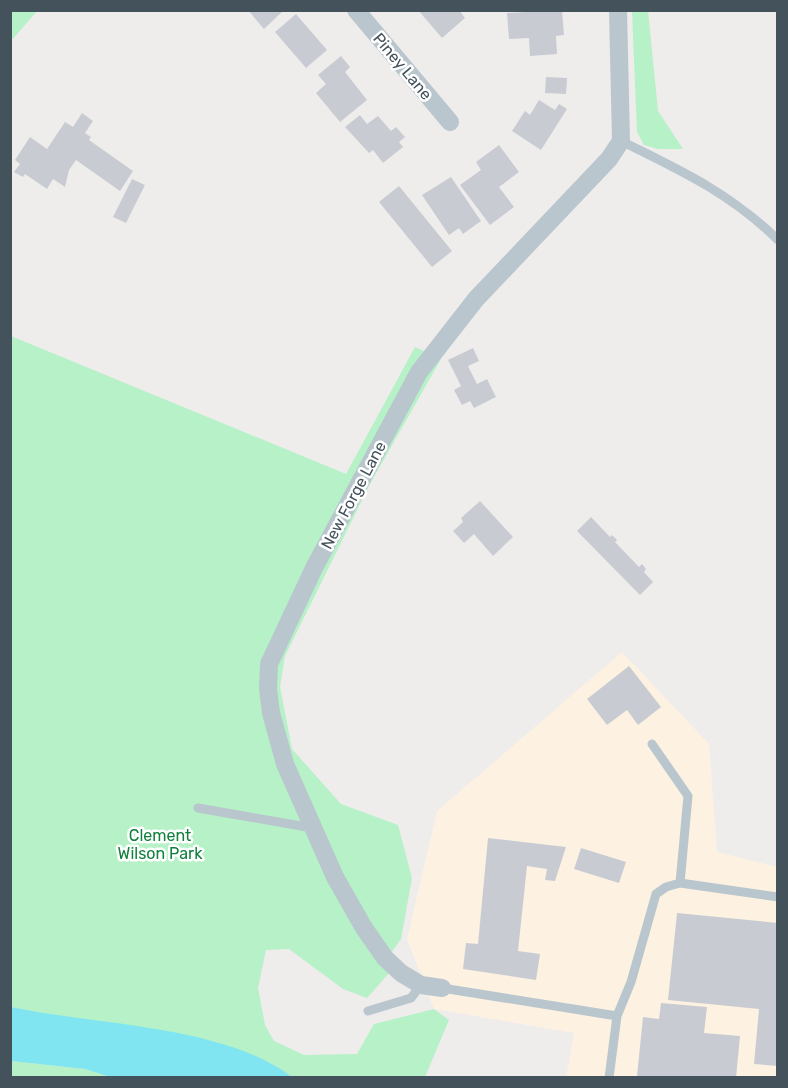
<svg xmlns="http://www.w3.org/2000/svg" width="788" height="1088" font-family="Rubik,sans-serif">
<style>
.commercial{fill:#fdf2e2}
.green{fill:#b6f1c7}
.water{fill:#80e5f1}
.building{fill:#c8ccd2}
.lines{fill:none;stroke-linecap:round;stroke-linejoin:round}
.lane{stroke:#b9c6cd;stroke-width:9}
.street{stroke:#b9c6cd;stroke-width:18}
.labels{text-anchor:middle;stroke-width:5;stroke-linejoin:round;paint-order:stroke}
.street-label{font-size:16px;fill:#43525b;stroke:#fff}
.park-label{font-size:16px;fill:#10803c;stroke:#fff}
</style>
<rect width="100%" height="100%" fill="#efecec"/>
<path class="commercial" d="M622,652L709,744L717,852L777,867V1077H566L574,1033L434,1009L407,939L437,811Z"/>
<path class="green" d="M11,10L37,11L11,41L10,11Z
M632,11H648L658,111L683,149H658L644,145L637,132Z
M11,336L346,474L415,347L441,359L370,484L285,656L280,687L292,749L341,804L398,825L412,878L401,939L385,961L390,972L367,998L343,989L289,949L266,950L258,988L265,1025L274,1041L304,1055L357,1054L374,1024L434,1009L449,1020L425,1077H292L285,1072L11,1007Z
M11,1061L85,1069L110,1077L11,1078Z"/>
<path class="water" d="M11,1007C94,1025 224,1025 292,1077H110L85,1069L11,1061Z"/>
<path class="building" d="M248,10H284L264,29Z
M418,10H459L465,18L442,38Z
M562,10L564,35L556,36L557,54L530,56L529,38L509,39L507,13Z
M296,14L327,50L306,68L275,32Z
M341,56L350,67L345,72L367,100L340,122L316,93L326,84L318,75Z
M546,77L567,78L566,94L545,93Z
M539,100L555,110L559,104L567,109L541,150L512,131L525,111L530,115Z
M82,113L93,121L85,133L91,137L89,140L133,171L120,191L76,160L69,170L65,187L53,179L47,189L25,174L23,177L14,172L20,164L15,160L30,137L47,149L65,122L73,127Z
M360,115L367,124L378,116L391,131L396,127L405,137L399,142L403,147L383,163L373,150L369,153L345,127Z
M499,145L519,172L499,187L514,207L490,225L460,185L481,170L476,162Z
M451,177L481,221L463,234L459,228L449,235L422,195Z
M132,179L145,185L126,223L113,217Z
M399,186L452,251L432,267L379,202Z
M473,348L479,361L468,366L477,384L487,379L496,397L474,408L470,401L462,405L454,390L461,386L448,360Z
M480,501L513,537L493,556L474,534L464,543L453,531L463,522L461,518Z
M591,517L610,537L612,535L617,540L615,542L639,567L642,564L646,569L644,572L653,582L640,595L577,531Z
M629,666L661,707L638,725L627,710L607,725L587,699Z
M488,838L566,847L555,881L545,880L547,869L527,866L518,951L540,954L536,980L463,969L466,943L478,944Z
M581,848L626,862L619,883L574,869Z
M677,913L778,923V1066L754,1064L759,1009L668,1000Z
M661,1003L707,1007L704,1033L740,1036L736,1078L637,1076L643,1017L659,1019Z"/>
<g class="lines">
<path class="lane" d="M621,141C680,170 730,193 778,240
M652,744L688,796L680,883
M198,808L313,828
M442,988L617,1016L631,982L656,894L666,887L680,883L778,897
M368,1011L411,998L421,985
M609,1078L617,1016"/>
<path class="street" d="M356,10L450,122
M442,988L421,985L401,973L385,958L364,928L335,877L285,764L271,713L268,689L269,664L314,568L419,372L476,299L609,159L621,141L618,10"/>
</g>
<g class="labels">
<g class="street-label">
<text transform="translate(403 66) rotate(50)" y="6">Piney Lane</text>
<text transform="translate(353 495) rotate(-62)" y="6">New Forge Lane</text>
</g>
<g class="park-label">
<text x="160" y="841">Clement<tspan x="160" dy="18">Wilson Park</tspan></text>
</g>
</g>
<rect width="788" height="1088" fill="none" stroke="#43525b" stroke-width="24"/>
</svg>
